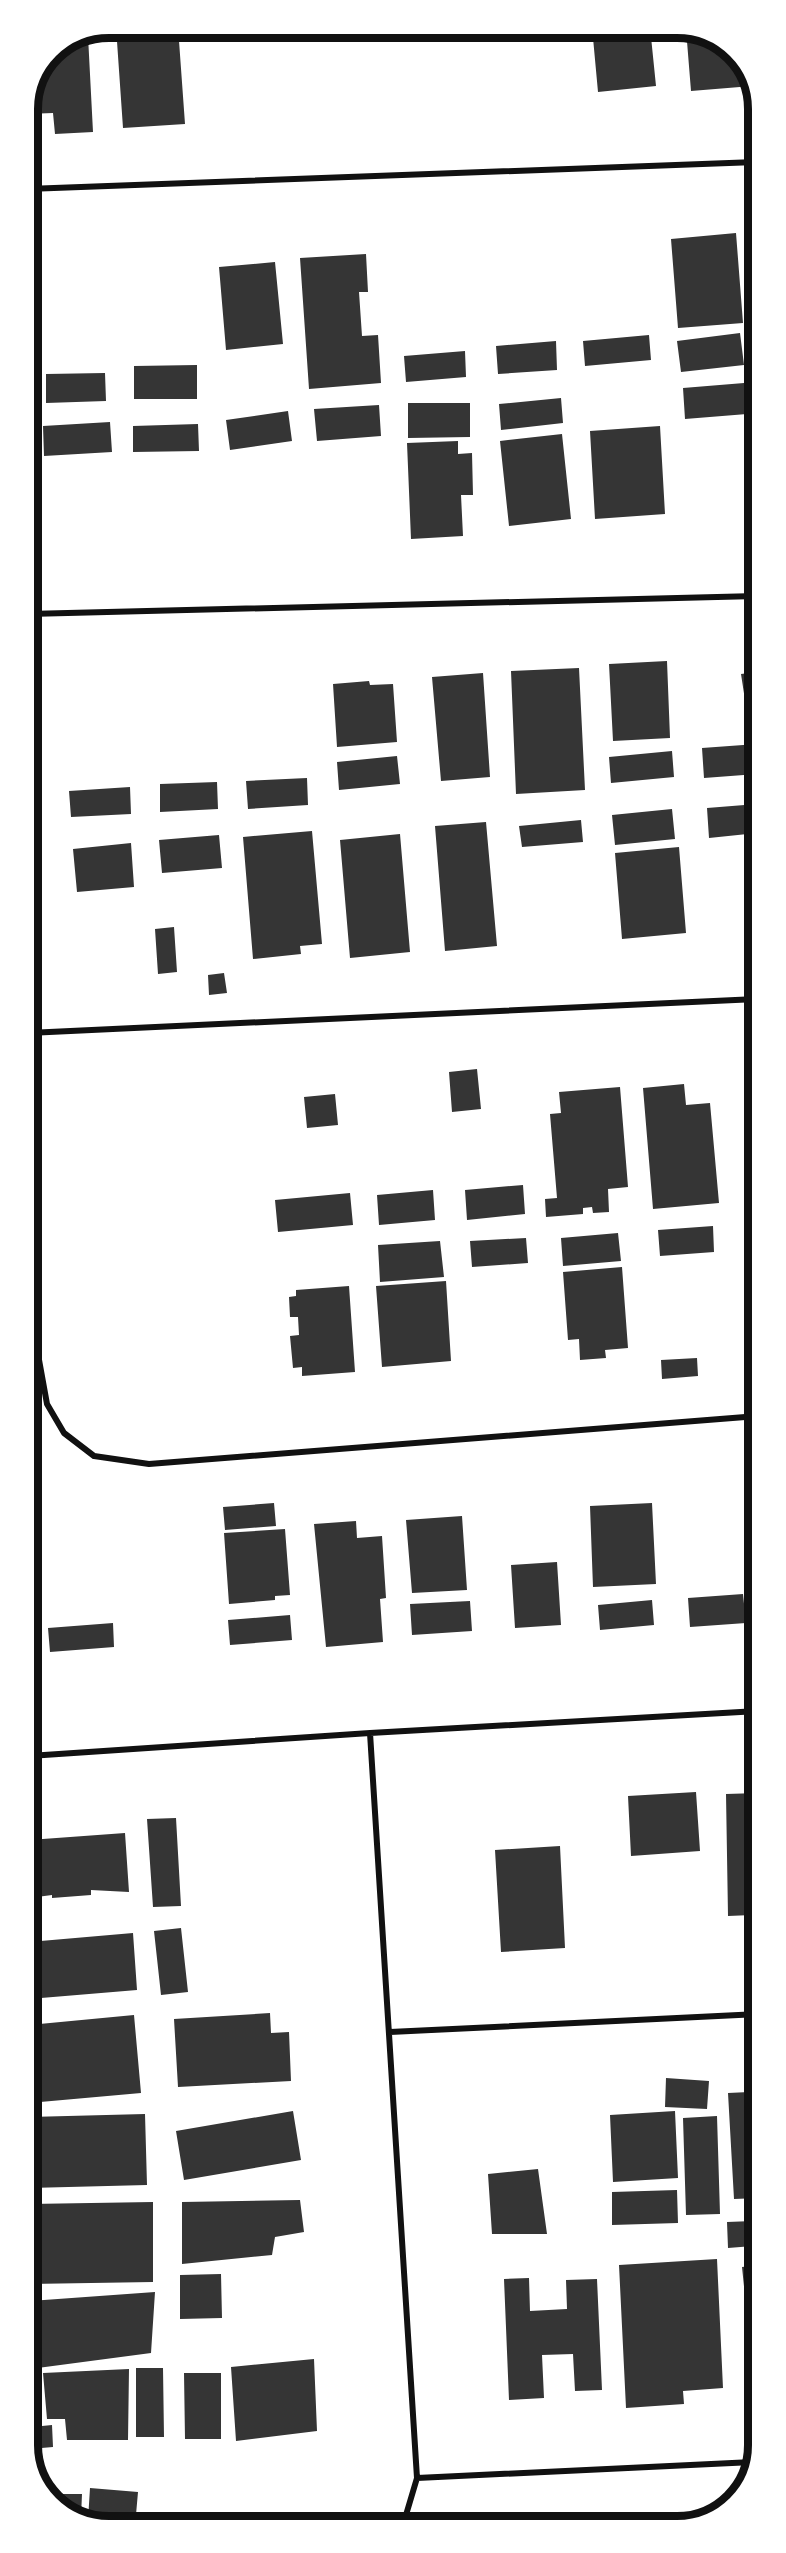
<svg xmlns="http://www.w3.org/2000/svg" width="786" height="2553" font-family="'Space Grotesk',sans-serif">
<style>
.building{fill:#353535}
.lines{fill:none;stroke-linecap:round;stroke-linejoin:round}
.minor{stroke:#111;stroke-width:6}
.rim{fill:none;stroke:#111;stroke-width:8}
</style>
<rect width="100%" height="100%" fill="#fff"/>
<path class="building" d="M116,27H178L185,124L123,128Z
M592,27H650L656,86L598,92Z
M686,29L731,47L752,81V86L691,91Z
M88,36L93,132L55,134L53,113L27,114V108L51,51Z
M736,233L743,323L678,328L671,239Z
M366,254L368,292H359L362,336L378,335L381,383L309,389L300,258Z
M275,262L283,344L226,350L219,267Z
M740,333L744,365L681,372L677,341Z
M649,335L651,360L585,366L583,341Z
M556,341L557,370L498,374L496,346Z
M465,351L466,377L406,382L404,356Z
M197,365V399H134V366Z
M105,373L106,401L46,403V374Z
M744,383L747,414L685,419L683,388Z
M561,398L563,423L501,430L499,404Z
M408,403H470V437L408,438Z
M379,405L381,436L317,441L314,409Z
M288,411L292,441L230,450L226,420Z
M110,422L112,452L44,456L43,426Z
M198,424L199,451L133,452V426Z
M660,426L665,514L595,519L590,431Z
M562,434L571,519L509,526L500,441Z
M458,441V454L472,453L473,495H461L463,536L411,539L407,443Z
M667,661L670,738L613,741L609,664Z
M579,668L585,790L516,794L511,671Z
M757,672V699L745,700L741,674Z
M483,673L490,777L441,781L432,677Z
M369,681L370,685L393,684L397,742L337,747L333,684Z
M757,744V774L704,778L702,748Z
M672,751L674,777L611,783L609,757Z
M397,756L400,784L339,790L337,762Z
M307,778L308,805L248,809L246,781Z
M217,782L218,809L160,812V784Z
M130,787L131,814L71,817L69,791Z
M757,804V833L709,838L707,808Z
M672,809L675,839L615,845L612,815Z
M581,820L583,842L522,847L519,826Z
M486,822L497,946L445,951L435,826Z
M312,831L322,944L300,946L301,954L253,959L243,837Z
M400,834L410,952L350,958L340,840Z
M219,835L222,868L162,873L159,840Z
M131,843L134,887L77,892L73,849Z
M679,847L686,933L622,939L615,853Z
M174,927L177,972L158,974L155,929Z
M224,973L227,993L209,995L208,975Z
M477,1069L481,1109L452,1112L449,1072Z
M684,1084L686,1105L710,1103L719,1203L653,1209L643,1088Z
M620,1087L628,1187L608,1189L609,1212L593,1213L592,1207L583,1208V1214L546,1217L545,1199L557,1198L550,1114L561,1113L559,1092Z
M335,1094L338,1125L307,1128L304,1097Z
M523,1185L525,1214L467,1220L465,1190Z
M433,1190L435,1220L379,1225L377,1195Z
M350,1193L353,1225L278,1232L275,1200Z
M750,1224H758V1251H751Z
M713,1226L714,1252L660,1256L658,1230Z
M618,1233L621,1261L563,1266L561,1238Z
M526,1238L528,1263L472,1267L470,1241Z
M440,1241L444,1277L380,1282L378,1245Z
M751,1260H758V1305H756Z
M622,1267L628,1348L605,1350L606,1358L580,1360L579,1339L568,1340L563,1272Z
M446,1281L451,1361L382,1367L376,1286Z
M349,1286L355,1372L302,1376V1367L293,1368L290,1336L299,1335L298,1317H290L289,1297L296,1296V1290Z
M697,1358L698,1376L662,1379L661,1360Z
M274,1503L276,1526L225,1530L223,1507Z
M652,1503L656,1584L593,1587L590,1506Z
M462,1516L467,1590L412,1593L406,1520Z
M356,1521L357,1538L382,1536L386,1598L380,1599L383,1642L326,1647L314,1524Z
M285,1529L290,1595L275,1596V1600L229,1604L224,1533Z
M557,1562L561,1625L515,1628L511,1565Z
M743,1594L746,1623L690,1627L688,1598Z
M652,1600L654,1625L600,1630L598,1605Z
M470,1601L472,1631L412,1635L410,1604Z
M290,1615L292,1640L230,1645L228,1620Z
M113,1623L114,1647L50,1652L48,1628Z
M696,1792L700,1851L631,1856L628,1796Z
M758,1793V1929H752V1915L728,1916L726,1794Z
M176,1818L181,1906L153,1907L147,1819Z
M125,1833L129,1892L91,1890V1895L52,1898V1895L29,1898V1840Z
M560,1846L565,1948L501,1952L495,1850Z
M181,1928L188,1992L161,1995L154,1931Z
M133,1933L137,1990L29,1999V1942Z
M270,2013L271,2033L289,2032L291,2081L178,2087L174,2019Z
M134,2015L141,2093L29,2103V2025Z
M666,2078L709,2081L707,2109L665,2107Z
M749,2092V2096H759V2198L734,2199L728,2093Z
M293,2111L301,2160L184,2180L176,2131Z
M675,2111L678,2178L613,2182L610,2115Z
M145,2114L147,2185L29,2188V2117Z
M717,2116L720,2214L686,2215L683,2118Z
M538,2169L547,2234H492L488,2174Z
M677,2190L678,2223L612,2225V2192Z
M300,2200L304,2232L275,2237L272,2255L182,2264V2202Z
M153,2202V2282L29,2284V2204Z
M753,2221V2246L728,2248L727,2222Z
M717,2259L723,2388L683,2391L684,2404L626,2408L619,2265Z
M759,2265V2392L755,2393L742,2267Z
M221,2274L222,2318L180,2319V2275Z
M529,2278L530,2311L567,2309L566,2280L597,2279L602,2390L575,2391L573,2354L542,2355L544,2398L509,2400L504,2279Z
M155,2292L151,2353L30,2369V2301Z
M314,2359L317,2431L236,2441L231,2367Z
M136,2368H163L164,2437H136Z
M129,2369L128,2440H67L65,2419H47L43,2373Z
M184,2373H221V2439H185Z
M30,2409H41L42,2426L52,2425L53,2447L30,2449Z
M90,2488L138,2492L135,2526H103L88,2520Z
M48,2494H82L81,2517L55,2506Z"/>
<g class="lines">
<path class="minor" d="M27,189L756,162
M28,614L757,596
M28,1033L757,999
M28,1299L47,1404L64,1433L94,1456L149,1464L758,1416
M370,1733L417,2478L403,2525
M29,1756L370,1733L758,1711
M390,2032L759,2014
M417,2478L753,2462"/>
</g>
<path d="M0 0H786V2553H0ZM109 38H677A71 71 0 0 1 748 109V2445A71 71 0 0 1 677 2516H109A71 71 0 0 1 38 2445V109A71 71 0 0 1 109 38Z" fill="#fff" fill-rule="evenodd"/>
<path class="rim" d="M109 38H677A71 71 0 0 1 748 109V2445A71 71 0 0 1 677 2516H109A71 71 0 0 1 38 2445V109A71 71 0 0 1 109 38Z"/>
</svg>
